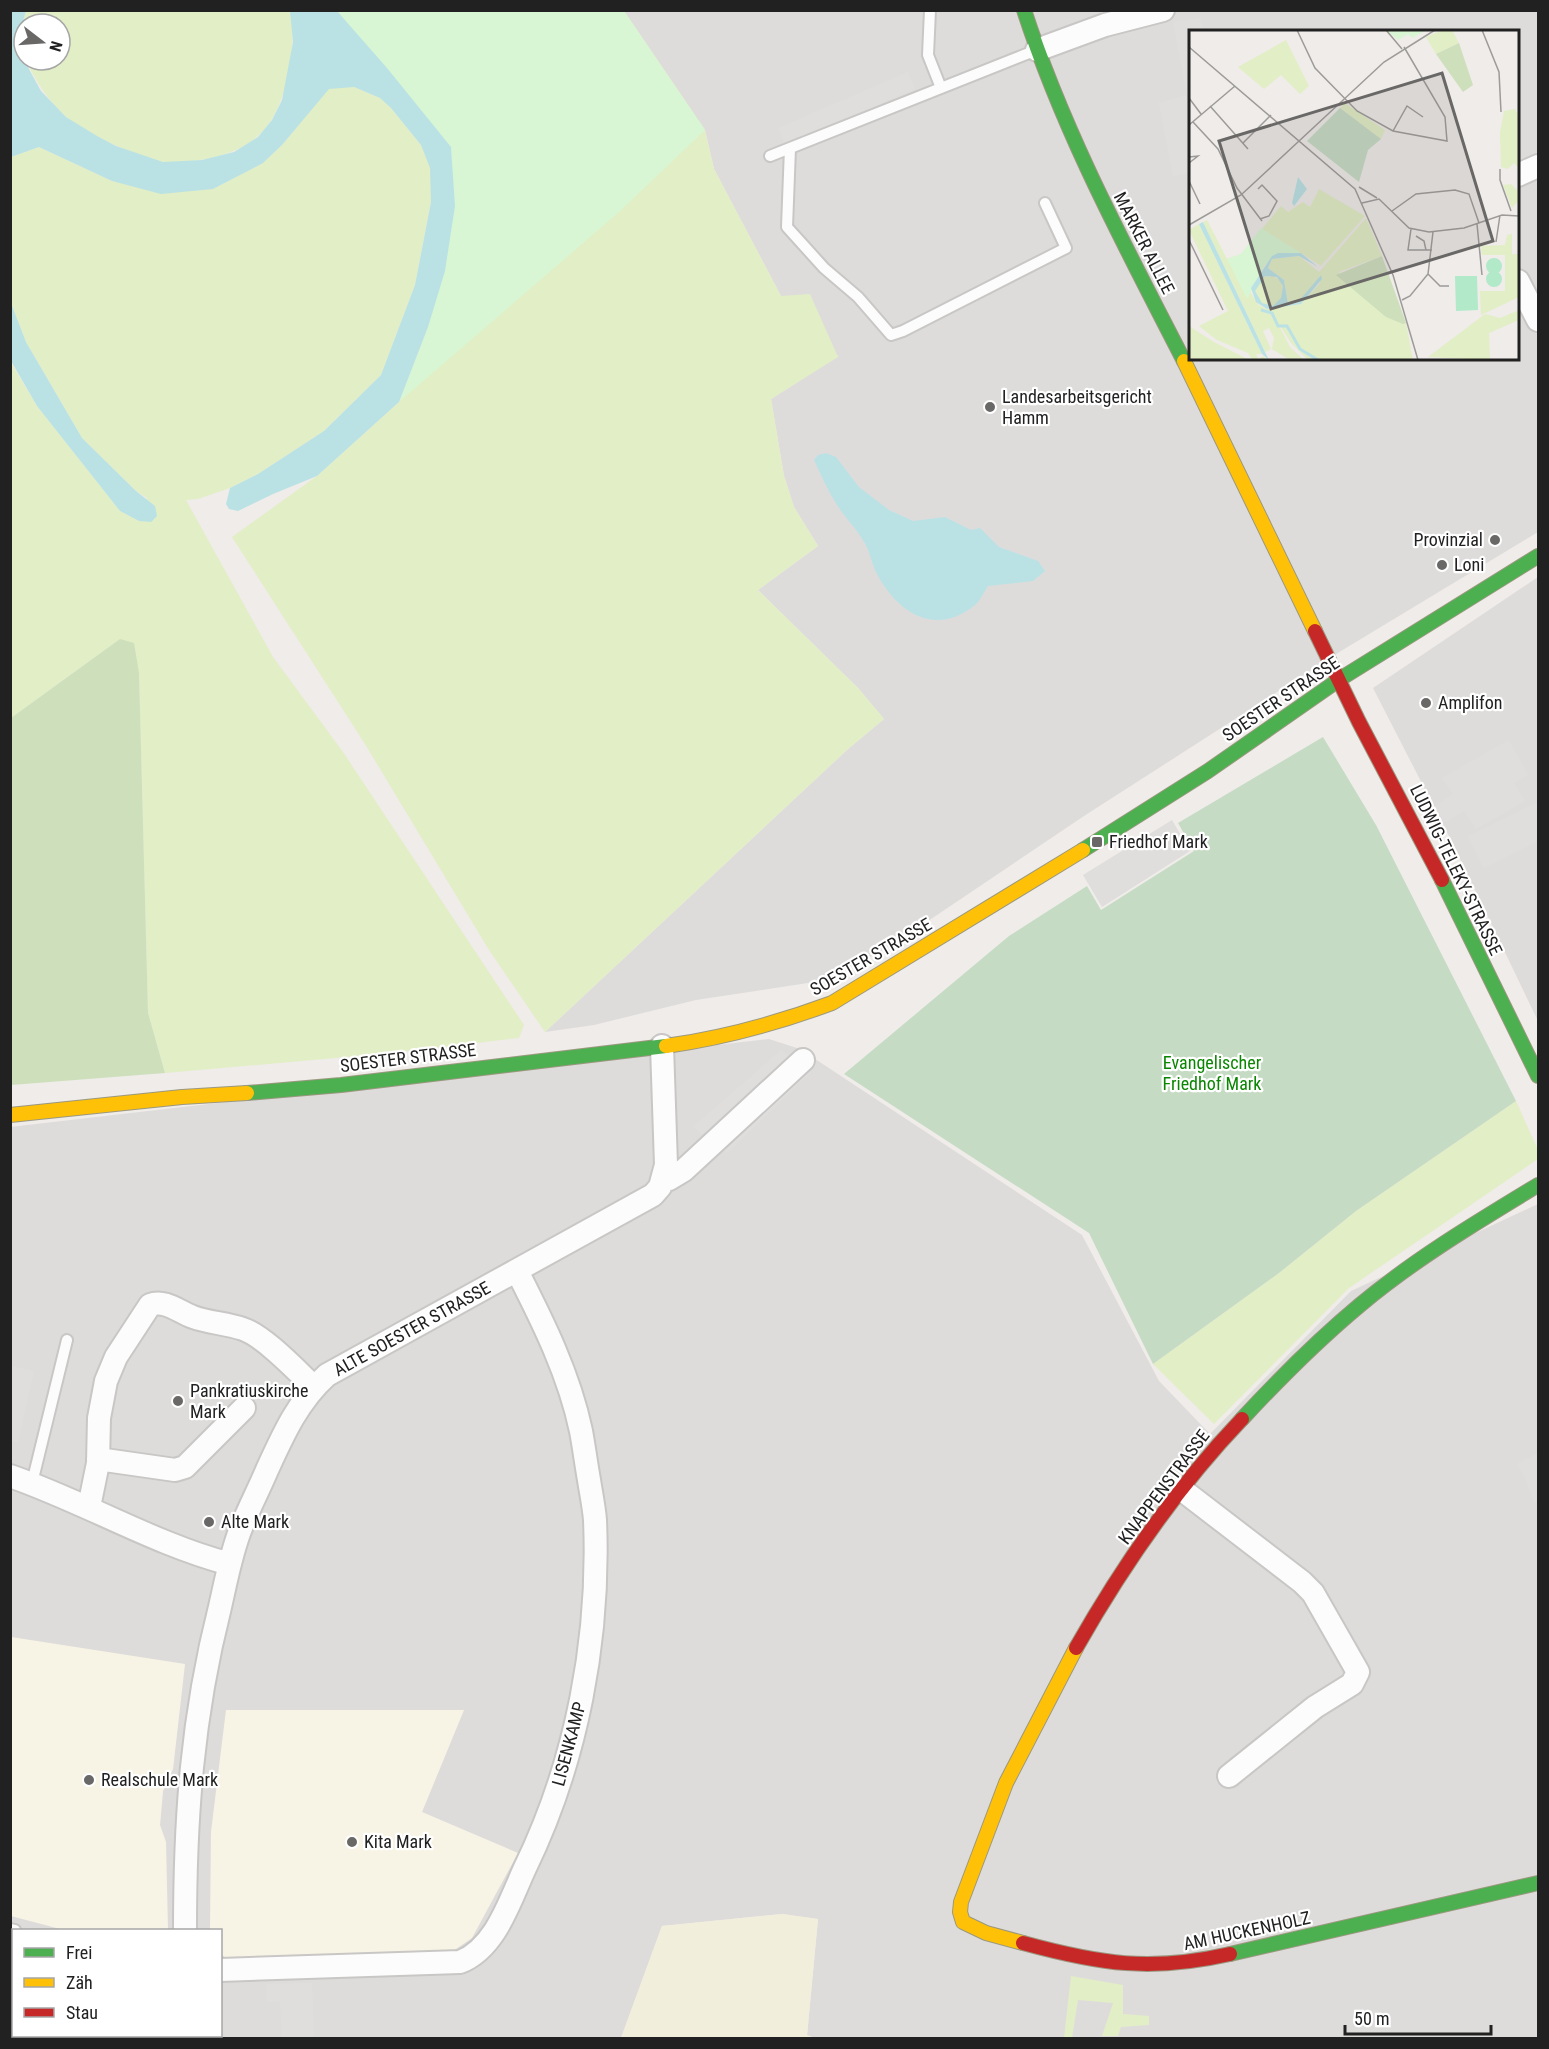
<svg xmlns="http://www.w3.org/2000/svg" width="1549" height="2049" font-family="'Roboto Condensed',sans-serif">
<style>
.residential{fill:#dedcdb;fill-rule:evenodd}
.education{fill:#f8f4e5}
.farmland{fill:#f1eedb}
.grass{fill:#e2eec5}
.forest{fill:#cedfbc}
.cemetery{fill:#c6dbc4}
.park{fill:#d8f6d3}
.parking{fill:#dfdedd}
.water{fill:#bae2e5}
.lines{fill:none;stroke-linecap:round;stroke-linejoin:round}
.lane-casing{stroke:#c8c7c5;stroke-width:14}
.street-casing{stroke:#c8c7c5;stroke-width:26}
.fast-casing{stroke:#9b987f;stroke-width:16}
.slow-casing{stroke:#9b987f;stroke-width:16}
.jam-casing{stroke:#9b987f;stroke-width:16}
.lane{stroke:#fdfcfc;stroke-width:10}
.street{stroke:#fdfcfc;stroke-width:22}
.fast{stroke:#4caf50;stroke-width:14}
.slow{stroke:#ffc107;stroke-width:14}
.jam{stroke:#c62828;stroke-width:14}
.poi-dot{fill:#696867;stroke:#fff;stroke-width:2}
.labels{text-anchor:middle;stroke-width:4.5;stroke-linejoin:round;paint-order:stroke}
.street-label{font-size:18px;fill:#212121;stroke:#fff}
.poi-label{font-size:18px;fill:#212121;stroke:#fff;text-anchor:start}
.park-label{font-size:18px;fill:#0b8602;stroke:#fff}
.inset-river{fill:none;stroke:#bae2e5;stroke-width:3}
.inset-road{fill:none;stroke:#9d9b99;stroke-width:1.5}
.view{fill:#696867;fill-opacity:0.15;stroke:#696867;stroke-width:3}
.inset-edge{fill:none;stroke:#212121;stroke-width:3}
</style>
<rect width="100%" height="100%" fill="#efece9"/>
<path class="residential" d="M624,11H1538V532L1341,651L1084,816L888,948L821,981L696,1000L594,1025L545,1032L848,749L884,719L858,688L758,590L818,546L794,507L784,476L771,399L838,356L781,296L714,169L705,130ZM1190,32H1518V358H1190Z
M1538,577V1021L1450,838L1373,688Z
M769,1039L800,1049L1082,1235L1159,1381L1210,1434L1351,1291L1538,1204V2038H815L807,2036L818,1919L782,1914L662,1926L621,2038H11L10,1127ZM14,1930H220V2036H14Z"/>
<path class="education" d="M11,1637L185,1664L173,1769L163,1791L160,1825L166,1842L168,1930H64L11,1916Z
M226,1710H464L422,1812L518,1853L472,1938L453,1951L227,1959L221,1954L220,1930H210L211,1832Z"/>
<path class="farmland" d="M782,1914L818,1919L807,2035L815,2038H621L662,1926Z"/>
<path class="grass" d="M290,10C296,32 291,57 287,79C282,100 275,120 259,135C238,156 193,164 164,162C141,159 82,132 65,116C46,98 37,82 25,60H60V24H24V52L20,31L26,11Z
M337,11H624L705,130L714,169L781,296L810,294L838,357L771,399L784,476L794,507L818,546L758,590L858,688L884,719L848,749L545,1032L489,950L365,744L232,537L317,476L399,402L428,327L451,147Z
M354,87L380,98L391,108L421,145L431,168V202L415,285L381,375L324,431L258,474L230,488L198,499L186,500L273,657L343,752L524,1025L519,1038L392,1053L165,1073L148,1013L139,673L120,639L11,718L10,361L37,406L120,511L139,521L147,498L136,491L82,438L26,342L11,303V157L39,147L112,181L213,189L264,162L282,145L329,88Z
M1516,1101L1538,1150V1159L1349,1288L1214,1424L1153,1364L1279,1273L1356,1211Z
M1071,1976L1123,1985V2014L1149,2016V2025L1121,2027L1118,2036H1102L1113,2003L1078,2000L1072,2038H1064Z"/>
<path class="forest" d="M120,639L134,643L139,673L148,1013L165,1073L11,1085V718Z"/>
<path class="cemetery" d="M1323,737L1376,825L1516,1101L1356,1211L1279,1273L1153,1364L1089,1233L844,1074L1009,936L1087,886L1101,910L1194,851L1178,823Z"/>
<path class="park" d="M337,11H624L705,130L619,212L399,402L428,327L451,147Z"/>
<path class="parking" d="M1200,18L1203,31L1190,32V173L1173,176L1159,103L1187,95L1173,22Z
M908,72L915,89L785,144L778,128Z
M1509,740L1528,775L1514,783L1525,801L1476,829L1464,811L1444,823L1435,806L1453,794L1442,778Z
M1538,802V841L1484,868L1468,836Z
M1172,820L1190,851L1102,907L1083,875Z
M781,1050L811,1072L727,1153L693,1127Z
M11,1366L34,1371L18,1442L11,1441Z
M1538,1453V1501L1534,1503L1526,1480L1517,1464Z
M312,1983L314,2038H282L280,2001L267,2002L266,1984Z"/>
<path class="water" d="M10,11H26L20,31L24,60L41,91L66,117L97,136L116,146L163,162L202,160L234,152L258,137L272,120L282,100L293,42L290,11H337L387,68L451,147L455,206L445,271L428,327L399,402L317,476L273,494L238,511L229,509L226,504L230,488L258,474L324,431L381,375L415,285L431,202L430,168L421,145L391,108L380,98L354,87L329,89L282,145L263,163L213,189L161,194L112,181L39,147L11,157Z
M11,303L26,342L82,438L136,491L155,506L157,516L151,522L139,521L120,511L37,406L11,361Z
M826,453L836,457L859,487L889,510L913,521L945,517L971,530L980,528L999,547L1038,561L1045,571L1033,581L988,586C984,592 980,601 975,605C935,638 896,612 876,572C871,562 870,551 864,542C857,529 845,518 837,505C828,491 821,475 814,460L818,455Z"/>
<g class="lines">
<defs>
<path id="lane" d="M930,10L928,55L941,88
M790,148L787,227L824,268L858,297L891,335L903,331L1066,248L1045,203
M770,156L1034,51
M32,1483L67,1340
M10,1929L15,1930"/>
<path id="street" d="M1037,50L1105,25L1163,10
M1518,175L1538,166
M1518,281L1538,320
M664,1178L669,1179L684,1170L803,1060
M98,1459L175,1470L185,1467L244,1408
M10,1476C85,1502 154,1544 230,1564
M1181,1489L1302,1582L1313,1593L1358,1672L1352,1684L1315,1707L1229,1776
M89,1507L98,1463L99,1418L106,1381L116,1357L150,1305C165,1299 179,1312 193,1317C209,1323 226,1323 243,1329C264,1336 297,1371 314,1387
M185,1930C185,1817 192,1717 220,1607C226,1581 231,1553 241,1528C249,1508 259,1489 267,1470C283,1435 298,1401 327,1375L653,1195L660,1187L666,1165L662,1046
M220,1970L460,1962C496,1948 510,1900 525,1868C577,1761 600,1638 595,1520C594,1507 591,1493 589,1480C586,1463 584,1447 581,1431C569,1374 543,1322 517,1271
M194,2036V2038"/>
<path id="fast" d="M1024,10C1064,133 1125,246 1184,361
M1083,850L1208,771L1340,679L1538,556
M1442,880L1538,1076
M247,1093L341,1085L666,1046
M1242,1419C1279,1379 1318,1340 1360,1305C1415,1259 1477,1222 1538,1185
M1230,1954L1538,1883"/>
<path id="slow" d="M1184,361L1315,631
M666,1046C723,1038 778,1023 832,1003L1083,850
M10,1115L182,1097L247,1093
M1023,1943L986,1933L963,1922L960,1912L961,1902L1006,1783L1076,1648"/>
<path id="jam" d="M1315,631L1359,722L1442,880
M1076,1648C1122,1567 1177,1487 1242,1419
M1023,1943C1100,1964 1151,1972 1230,1954"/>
</defs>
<use href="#lane" class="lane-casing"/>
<use href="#street" class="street-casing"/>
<use href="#fast" class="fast-casing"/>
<use href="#slow" class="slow-casing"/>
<use href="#jam" class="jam-casing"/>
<use href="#lane" class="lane"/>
<use href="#street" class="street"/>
<use href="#fast" class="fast"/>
<use href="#slow" class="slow"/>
<use href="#jam" class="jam"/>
</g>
<g class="poi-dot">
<circle cx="990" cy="407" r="6"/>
<circle cx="1495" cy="540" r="6"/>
<circle cx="1442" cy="565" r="6"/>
<circle cx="1426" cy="703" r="6"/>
<rect x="1091" y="836" width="12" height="12" rx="3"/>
<circle cx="178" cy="1401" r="6"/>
<circle cx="209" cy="1522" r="6"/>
<circle cx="89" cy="1780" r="6"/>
<circle cx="352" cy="1842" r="6"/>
</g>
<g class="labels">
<g class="street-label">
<text transform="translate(1144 243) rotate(63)" y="6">MARKER ALLEE</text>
<text transform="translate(1281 699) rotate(-34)" y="6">SOESTER STRASSE</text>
<text transform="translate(1456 870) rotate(64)" y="6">LUDWIG-TELEKY-STRASSE</text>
<text transform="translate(871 957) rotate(-30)" y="6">SOESTER STRASSE</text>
<text transform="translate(408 1058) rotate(-7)" y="6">SOESTER STRASSE</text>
<text transform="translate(412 1329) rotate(-29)" y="6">ALTE SOESTER STRASSE</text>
<text transform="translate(1164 1487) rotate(-53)" y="6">KNAPPENSTRASSE</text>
<text transform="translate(569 1744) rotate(-75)" y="6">LISENKAMP</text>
<text transform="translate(1247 1931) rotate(-12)" y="6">AM HUCKENHOLZ</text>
</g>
<g class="poi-label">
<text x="1002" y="403">Landesarbeitsgericht<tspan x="1002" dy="21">Hamm</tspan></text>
<text x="1483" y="546" text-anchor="end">Provinzial</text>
<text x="1454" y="571">Loni</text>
<text x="1438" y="709">Amplifon</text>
<text x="1109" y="848">Friedhof Mark</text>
<text x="190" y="1397">Pankratiuskirche<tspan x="190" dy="21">Mark</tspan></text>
<text x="221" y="1528">Alte Mark</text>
<text x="101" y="1786">Realschule Mark</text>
<text x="364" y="1848">Kita Mark</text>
</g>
<g class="park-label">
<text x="1212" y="1069">Evangelischer<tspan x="1212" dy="21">Friedhof Mark</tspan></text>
</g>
</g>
<g transform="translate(1189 30)">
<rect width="330" height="330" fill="#efece9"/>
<path d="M253,0H263L270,13L247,24L237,7ZM97,10L120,56L111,64L92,45L75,59L49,37ZM156,73L196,100L192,109L151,78ZM326,79L330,86V138L325,133L319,139L312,137L311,103L315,81ZM322,154L330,162V170L323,178L314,155ZM130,159L176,186L132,236L112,223H89L55,253L70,275L78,279L112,274L131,253V246L118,265L108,273L99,274L95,250L79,238L83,229L110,226L130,242L177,188L193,226L150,242L197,287L217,293L224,330H119L102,313L86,288L101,317L115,330H101L83,319L85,308L80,298L74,301L82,319L76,322L14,192L18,190L38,229L52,224L92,176L99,182L114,172L121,177ZM10,194L73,324H67L69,329L75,326L77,330H63L59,323L28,310L10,296L39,281L0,200ZM323,204V224H330V267L292,285L291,261H316V225H293L292,216L316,215L318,205ZM65 261a15 15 0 1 1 30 0a15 15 0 1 1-30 0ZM330,280V290L300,303L301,330L239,327L296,284L311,288ZM0,296L25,312L60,330H0Z" fill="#e2eec5"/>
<path d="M270,13L284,55L274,62L247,24ZM193,226L217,293L214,294L197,287L147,245Z" fill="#cedfbc"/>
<path d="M151,78L192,109L179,120L170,152L118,111Z" fill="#c6dbc4"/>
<path d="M197,0H238L223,8L219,4L209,10ZM72,198L112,223H89L76,235L58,269L38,229L52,224Z" fill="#d8f6d3"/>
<path d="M297 236a8 8 0 1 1 16 0a8 8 0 1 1-16 0ZM297 249a8 8 0 1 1 16 0a8 8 0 1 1-16 0ZM266,246H288L289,280L267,281Z" fill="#b1e9c9"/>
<path d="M109,147L118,159L105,176L103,173ZM14,192L76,322L80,330L73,324L10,194ZM89,223H112L129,237L110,226L83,229L79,238L95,250L99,274L108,273L132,245L133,249L112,274L78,279L67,272L62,258L83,226ZM76,246L88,247L94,256L92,268L84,276L73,273L66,261Z" fill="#bae2e5" fill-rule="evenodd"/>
<path class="inset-river" d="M72,280L83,283L89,296H98L111,319L129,330"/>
<path class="inset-road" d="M108,0L126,38L168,81L204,101L258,111L256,87L215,17M197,0L213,19M293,0L310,42L312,82M0,17L166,159L204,245L229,330M0,68L12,84M21,76L59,119M4,92L29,119L48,158L73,191M0,95L46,56M204,101L218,76L234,87M54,113L82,85M0,127L9,126L0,133M311,139V150L322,181M0,151L11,174M170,157L188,168M69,159L73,155L88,171L80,186L71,189M173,173L190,169L220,198L240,202L275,198L313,185L330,186M203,181L227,164L266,160L280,164L290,193M288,194L293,245M0,195L52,165L195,32L246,0M222,199L219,220H243M227,206L235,211L237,220M0,210L34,280M307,212L311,185M239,244L251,256H260M213,270L221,266L239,244L244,202"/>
<path class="view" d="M253,43L304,211L82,279L30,111Z"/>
<rect width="330" height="330" class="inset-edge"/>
</g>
<rect width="1549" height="2049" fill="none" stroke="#212121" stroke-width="24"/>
<rect x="12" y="1929" width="210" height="108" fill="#ffffff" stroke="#a6a6a6" stroke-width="1.5"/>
<rect x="24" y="1948" width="30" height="9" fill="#4caf50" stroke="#a6a6a6" stroke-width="1.5"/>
<text x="66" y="1959" font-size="18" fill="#212121">Frei</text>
<rect x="24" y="1978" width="30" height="9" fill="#ffc107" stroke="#a6a6a6" stroke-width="1.5"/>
<text x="66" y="1989" font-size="18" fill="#212121">Zäh</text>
<rect x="24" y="2008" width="30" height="9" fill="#c62828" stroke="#a6a6a6" stroke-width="1.5"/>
<text x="66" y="2019" font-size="18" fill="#212121">Stau</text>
<g transform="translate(42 42) rotate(107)"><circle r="28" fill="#ffffff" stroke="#a6a6a6" stroke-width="1.5"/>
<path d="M0-4.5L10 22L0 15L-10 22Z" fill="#696867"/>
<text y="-9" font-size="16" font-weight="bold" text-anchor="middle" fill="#212121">N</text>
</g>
<path d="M1345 2025v9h146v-9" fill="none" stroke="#212121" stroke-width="3"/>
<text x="1354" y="2025" font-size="18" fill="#212121" stroke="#ffffff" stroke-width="4.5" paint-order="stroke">50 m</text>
</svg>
